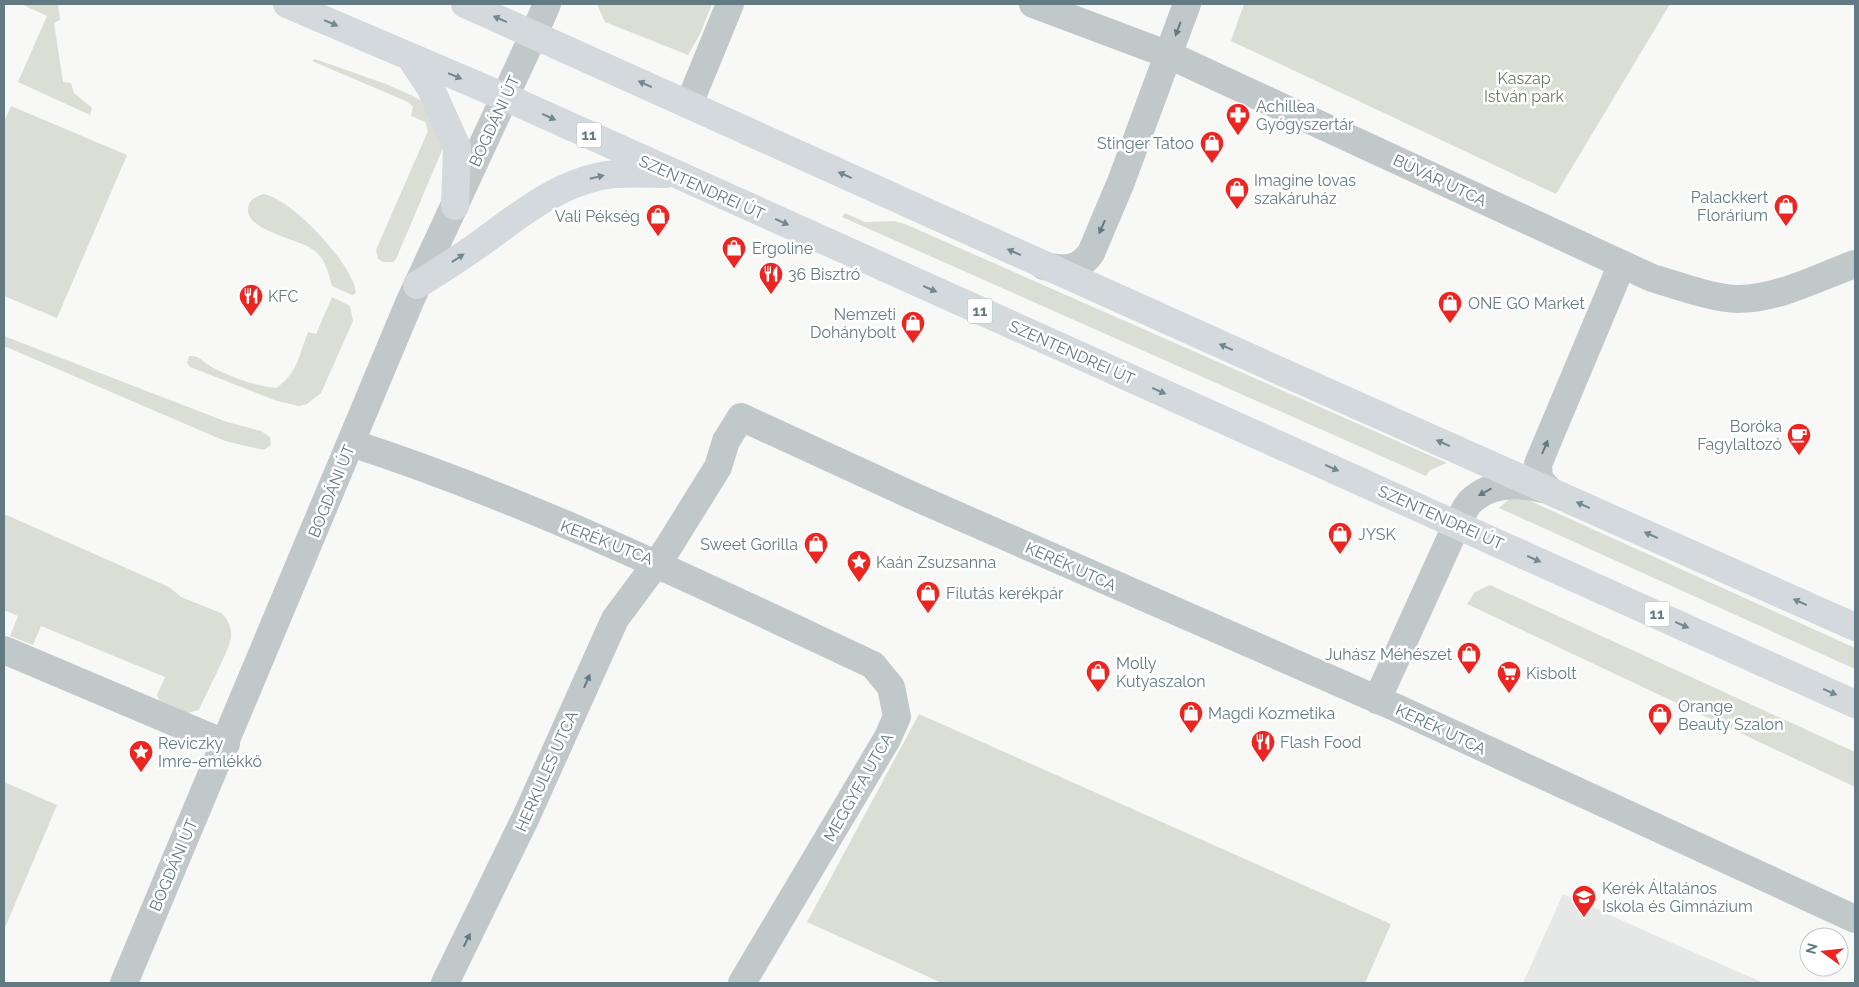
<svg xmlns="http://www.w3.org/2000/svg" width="1859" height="987" font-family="Raleway,sans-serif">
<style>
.built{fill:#e6e8e7}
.green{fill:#daded4}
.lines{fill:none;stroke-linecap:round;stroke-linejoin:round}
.minor{stroke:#c1c8ca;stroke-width:28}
.tertiary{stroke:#c1c8ca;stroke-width:28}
.primary{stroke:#d3d9dc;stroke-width:28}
.oneway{fill:#738890}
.oneway2{fill:#627a82}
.labels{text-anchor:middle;stroke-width:5;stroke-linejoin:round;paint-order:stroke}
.shield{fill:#fff;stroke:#91a2a8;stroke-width:1}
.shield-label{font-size:15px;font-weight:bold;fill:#627a82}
.park-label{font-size:16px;fill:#6b7a61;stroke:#fff}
.poi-label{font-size:16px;fill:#627a82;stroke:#fff;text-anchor:start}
.street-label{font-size:16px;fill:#627a82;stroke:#fff}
</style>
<rect width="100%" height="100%" fill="#f8f8f6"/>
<path class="built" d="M1563,894L1670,942L1764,983H1523Z"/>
<path class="green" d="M21,4H58L60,20L54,23L63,82L71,83L74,93L92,108L90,115L18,82L47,16Z
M597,4H712L700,34L688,55L605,22Z
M1244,4H1670L1556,194L1231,41Z
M315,59L386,84L417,98L431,108L443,148L396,259L393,262H383L378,259L376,250L428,131L425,122L411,116L413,107L408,102L312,61Z
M11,106L127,155L57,318L4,296V122Z
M263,194C291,198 354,265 356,293L352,295L332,286C328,272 325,257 312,249C298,239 248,231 248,210C248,200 255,197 263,194Z
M845,213L865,222L894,221L905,224L1447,463L1430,470L1426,476L842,217Z
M332,297L350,306L353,321L321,393L307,404L299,406L277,401L190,367L187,363L189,356C199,355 202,361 210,366C225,375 258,387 276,388C298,373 299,355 308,332L316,334Z
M4,336L227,422L261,431L270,437L271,445L264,450L225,441L4,346Z
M1515,494L1855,648V669L1499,508Z
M4,514L169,587L181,597L221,613C228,619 232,628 231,638C228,653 206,693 199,710L188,713L159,700L157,695L165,677L41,626L33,645L10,636L18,616L4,610Z
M1490,585L1855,752V787L1467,604L1475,592Z
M919,714L1391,924L1365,983H942L807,922Z
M4,782L57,805L4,930Z"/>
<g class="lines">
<path class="minor" d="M1033,4L1169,55L1652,278C1676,285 1714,299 1738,299C1778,299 1819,277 1855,264
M534,34L547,4
M689,104L730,4
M1044,266C1064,270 1078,271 1091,253L1121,182L1187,4
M351,443C530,501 702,585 873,665L891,687L897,717L887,739L742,983
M1549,490L1539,479L1538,464L1622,264
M4,650L226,744
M1377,700L1457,524C1462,517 1465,506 1471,501C1491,482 1518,483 1542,489
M445,983L526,817L615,619L667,549L718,467L726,441L741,417L913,496L1399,709L1855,919"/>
<path class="tertiary" d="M124,983L410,301L534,34"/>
<path class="primary" d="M287,4L505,97L1855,704
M465,4L1271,367L1855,627
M410,57L430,87L457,147L455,206
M417,285C438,272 459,259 478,245C517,217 553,186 601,176C621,172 646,174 666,174"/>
</g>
<defs><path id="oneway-solid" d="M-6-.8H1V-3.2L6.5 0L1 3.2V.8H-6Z" transform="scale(1.25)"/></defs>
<g class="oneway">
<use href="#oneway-solid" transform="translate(500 19) rotate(-156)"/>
<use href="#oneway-solid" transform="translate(331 23) rotate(23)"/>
<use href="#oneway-solid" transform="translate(455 76) rotate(23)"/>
<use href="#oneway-solid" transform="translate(645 84) rotate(-156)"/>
<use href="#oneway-solid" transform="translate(549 117) rotate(24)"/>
<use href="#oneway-solid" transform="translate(845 175) rotate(-156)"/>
<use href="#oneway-solid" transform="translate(597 177) rotate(-13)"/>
<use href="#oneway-solid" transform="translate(782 222) rotate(24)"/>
<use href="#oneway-solid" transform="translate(1014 252) rotate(-156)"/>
<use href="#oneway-solid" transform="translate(458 258) rotate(-34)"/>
<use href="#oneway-solid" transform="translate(930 289) rotate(24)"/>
<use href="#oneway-solid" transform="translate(1226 347) rotate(-156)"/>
<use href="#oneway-solid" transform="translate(1159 391) rotate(24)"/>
<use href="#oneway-solid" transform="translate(1443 443) rotate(-156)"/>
<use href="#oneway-solid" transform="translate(1332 468) rotate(24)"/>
<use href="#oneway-solid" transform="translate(1583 505) rotate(-156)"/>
<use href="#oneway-solid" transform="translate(1651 535) rotate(-156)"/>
<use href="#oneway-solid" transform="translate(1534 559) rotate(24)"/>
<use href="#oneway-solid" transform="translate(1800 602) rotate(-156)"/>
<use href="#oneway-solid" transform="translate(1682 625) rotate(24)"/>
<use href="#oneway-solid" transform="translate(1830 692) rotate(24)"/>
</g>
<g class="oneway2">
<use href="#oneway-solid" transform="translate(1178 29) rotate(110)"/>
<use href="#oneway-solid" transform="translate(1102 227) rotate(113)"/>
<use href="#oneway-solid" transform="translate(1545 447) rotate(-67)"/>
<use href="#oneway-solid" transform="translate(1485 492) rotate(151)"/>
<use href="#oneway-solid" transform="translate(587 681) rotate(-66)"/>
<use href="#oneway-solid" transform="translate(467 940) rotate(-64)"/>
</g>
<defs>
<symbol id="pharmacy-pin" viewBox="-11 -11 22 30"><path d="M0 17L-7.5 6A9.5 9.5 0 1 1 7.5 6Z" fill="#ed2521" stroke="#fff"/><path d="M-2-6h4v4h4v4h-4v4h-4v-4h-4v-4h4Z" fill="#fff"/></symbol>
<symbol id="shop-pin" viewBox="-11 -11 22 30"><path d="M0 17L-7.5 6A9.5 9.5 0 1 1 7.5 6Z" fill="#ed2521" stroke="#fff"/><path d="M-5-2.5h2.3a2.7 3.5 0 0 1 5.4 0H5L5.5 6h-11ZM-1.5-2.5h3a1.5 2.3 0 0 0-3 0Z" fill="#fff"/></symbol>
<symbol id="restaurant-pin" viewBox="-11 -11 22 30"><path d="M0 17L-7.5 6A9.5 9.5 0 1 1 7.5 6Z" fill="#ed2521" stroke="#fff"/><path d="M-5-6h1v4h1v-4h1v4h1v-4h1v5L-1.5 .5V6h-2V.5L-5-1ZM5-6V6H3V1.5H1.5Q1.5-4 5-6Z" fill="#fff"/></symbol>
<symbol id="cafe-pin" viewBox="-11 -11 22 30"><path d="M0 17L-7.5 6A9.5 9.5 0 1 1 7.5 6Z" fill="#ed2521" stroke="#fff"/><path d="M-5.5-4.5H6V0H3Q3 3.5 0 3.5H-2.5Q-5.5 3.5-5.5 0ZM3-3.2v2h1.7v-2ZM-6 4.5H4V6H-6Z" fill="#fff"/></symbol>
<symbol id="sight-pin" viewBox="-11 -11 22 30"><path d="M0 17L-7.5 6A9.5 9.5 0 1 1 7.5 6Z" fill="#ed2521" stroke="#fff"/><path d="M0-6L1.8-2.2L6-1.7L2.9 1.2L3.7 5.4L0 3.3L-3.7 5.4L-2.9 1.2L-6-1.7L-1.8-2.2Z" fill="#fff"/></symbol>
<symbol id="supermarket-pin" viewBox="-11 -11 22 30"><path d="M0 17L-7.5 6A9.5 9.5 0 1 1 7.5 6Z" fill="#ed2521" stroke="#fff"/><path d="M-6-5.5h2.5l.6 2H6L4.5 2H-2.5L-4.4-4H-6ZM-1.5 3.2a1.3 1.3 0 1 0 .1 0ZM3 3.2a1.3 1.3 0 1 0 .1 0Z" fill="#fff"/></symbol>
<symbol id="school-pin" viewBox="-11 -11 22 30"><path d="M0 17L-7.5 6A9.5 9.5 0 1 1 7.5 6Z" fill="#ed2521" stroke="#fff"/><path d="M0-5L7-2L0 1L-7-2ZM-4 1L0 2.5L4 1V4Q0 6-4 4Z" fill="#fff"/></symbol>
</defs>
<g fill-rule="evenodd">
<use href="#pharmacy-pin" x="1224" y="101" width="28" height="38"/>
<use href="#shop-pin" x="1198" y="129" width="28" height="38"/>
<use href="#shop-pin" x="1223" y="175" width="28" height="38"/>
<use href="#shop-pin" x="1772" y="192" width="28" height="38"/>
<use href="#shop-pin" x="644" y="202" width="28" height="38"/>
<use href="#shop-pin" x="720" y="234" width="28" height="38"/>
<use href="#restaurant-pin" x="757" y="260" width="28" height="38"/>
<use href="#restaurant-pin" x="237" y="282" width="28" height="38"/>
<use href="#shop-pin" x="1436" y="289" width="28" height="38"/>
<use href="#shop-pin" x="899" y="309" width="28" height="38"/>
<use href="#cafe-pin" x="1785" y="421" width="28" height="38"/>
<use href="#shop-pin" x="1326" y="520" width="28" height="38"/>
<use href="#shop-pin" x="802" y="530" width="28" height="38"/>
<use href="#sight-pin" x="845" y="548" width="28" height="38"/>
<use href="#shop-pin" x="914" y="579" width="28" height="38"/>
<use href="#shop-pin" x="1455" y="640" width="28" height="38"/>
<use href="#shop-pin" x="1084" y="658" width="28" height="38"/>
<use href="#supermarket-pin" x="1495" y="659" width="28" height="38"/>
<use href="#shop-pin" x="1177" y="699" width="28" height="38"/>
<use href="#shop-pin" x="1646" y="701" width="28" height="38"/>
<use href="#restaurant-pin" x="1249" y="728" width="28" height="38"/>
<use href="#sight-pin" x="127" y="738" width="28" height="38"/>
<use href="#school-pin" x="1570" y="883" width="28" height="38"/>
</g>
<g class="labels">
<g class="shield">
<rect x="576.5" y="122.5" width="25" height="25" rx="4"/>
<rect x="967.5" y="298.5" width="25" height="25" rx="4"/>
<rect x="1644.5" y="601.5" width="25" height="25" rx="4"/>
</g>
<g class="shield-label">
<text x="589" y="140">11</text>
<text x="980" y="316">11</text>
<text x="1657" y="619">11</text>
</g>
<g class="park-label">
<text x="1524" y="84">Kaszap<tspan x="1524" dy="18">István park</tspan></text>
</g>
<g class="poi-label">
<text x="1256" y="112">Achillea<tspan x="1256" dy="18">Gyógyszertár</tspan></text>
<text x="1194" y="149" text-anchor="end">Stinger Tatoo</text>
<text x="1254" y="186">Imagine lovas<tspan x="1254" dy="18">szakáruház</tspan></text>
<text x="1768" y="203" text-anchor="end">Palackkert<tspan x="1768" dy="18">Florárium</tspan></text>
<text x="640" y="222" text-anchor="end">Vali Pékség</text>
<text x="752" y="254">Ergoline</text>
<text x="788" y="280">36 Bisztró</text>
<text x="268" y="302">KFC</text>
<text x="1468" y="309">ONE GO Market</text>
<text x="896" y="320" text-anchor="end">Nemzeti<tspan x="896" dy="18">Dohánybolt</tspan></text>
<text x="1782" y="432" text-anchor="end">Boróka<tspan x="1782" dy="18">Fagylaltozó</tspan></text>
<text x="1358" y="540">JYSK</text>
<text x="798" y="550" text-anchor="end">Sweet Gorilla</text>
<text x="876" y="568">Kaán Zsuzsanna</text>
<text x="946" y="599">Filutás kerékpár</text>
<text x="1452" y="660" text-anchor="end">Juhász Méhészet</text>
<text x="1116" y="669">Molly<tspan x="1116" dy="18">Kutyaszalon</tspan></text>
<text x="1526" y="679">Kisbolt</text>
<text x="1678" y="712">Orange<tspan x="1678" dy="18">Beauty Szalon</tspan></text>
<text x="1208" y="719">Magdi Kozmetika</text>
<text x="1280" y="748">Flash Food</text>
<text x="158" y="749">Reviczky<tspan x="158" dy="18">Imre-emlékkő</tspan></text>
<text x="1602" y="894">Kerék Általános<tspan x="1602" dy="18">Iskola és Gimnázium</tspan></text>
</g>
<g class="street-label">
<text transform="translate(494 121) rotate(-65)" y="6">BOGDÁNI ÚT</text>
<text transform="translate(1440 180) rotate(25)" y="6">BÚVÁR UTCA</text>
<text transform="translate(702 187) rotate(24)" y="6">SZENTENDREI ÚT</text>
<text transform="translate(1072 352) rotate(24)" y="6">SZENTENDREI ÚT</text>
<text transform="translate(331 491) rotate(-68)" y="6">BOGDÁNI ÚT</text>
<text transform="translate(1441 517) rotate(24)" y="6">SZENTENDREI ÚT</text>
<text transform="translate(607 542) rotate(21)" y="6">KERÉK UTCA</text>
<text transform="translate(1071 566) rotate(24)" y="6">KERÉK UTCA</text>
<text transform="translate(1441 729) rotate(25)" y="6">KERÉK UTCA</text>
<text transform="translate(546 771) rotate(-66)" y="6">HERKULES UTCA</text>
<text transform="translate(858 787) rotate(-60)" y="6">MEGGYFA UTCA</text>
<text transform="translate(173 865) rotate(-67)" y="6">BOGDÁNI ÚT</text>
</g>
</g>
<rect width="1859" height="987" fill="none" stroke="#627a82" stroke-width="10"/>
<g transform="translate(1824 952) rotate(285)"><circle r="24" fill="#ffffff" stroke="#c0cacd"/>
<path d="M0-4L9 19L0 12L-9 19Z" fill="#ed2521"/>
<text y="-8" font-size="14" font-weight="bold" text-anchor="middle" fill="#627a82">N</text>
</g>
</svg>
